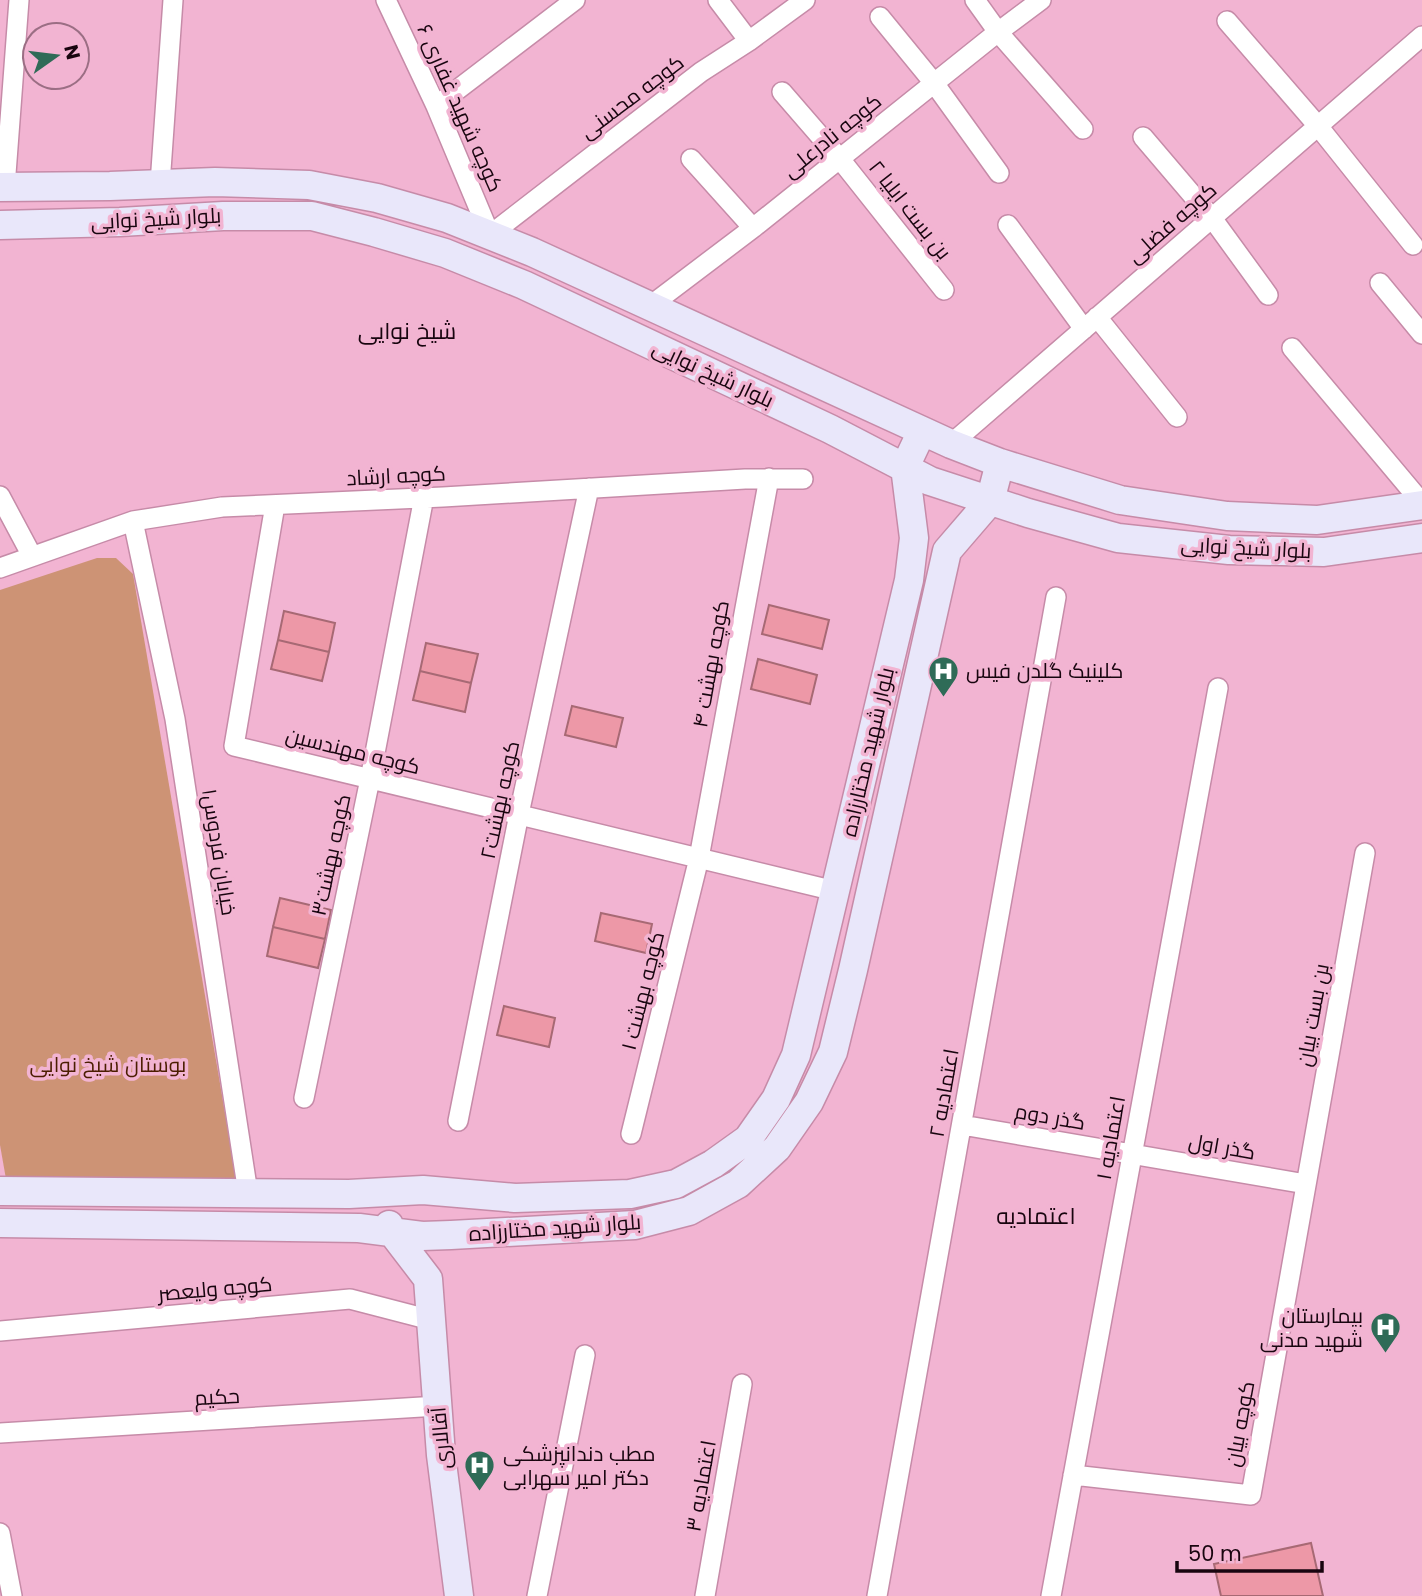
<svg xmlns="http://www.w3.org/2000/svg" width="1422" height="1596" font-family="Poppins,Cairo,sans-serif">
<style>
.green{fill:#cd9375}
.building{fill:#ed98a7;stroke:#a76974;stroke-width:2}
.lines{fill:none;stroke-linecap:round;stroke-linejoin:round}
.street-casing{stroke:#c68ba8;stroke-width:22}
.secondary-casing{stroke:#c68ba8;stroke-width:31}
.street{stroke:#fff;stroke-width:19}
.secondary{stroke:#e9e7fa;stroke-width:28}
.labels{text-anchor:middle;stroke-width:7;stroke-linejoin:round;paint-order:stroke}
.street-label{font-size:21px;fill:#18050f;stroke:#f2b4d2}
.poi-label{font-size:21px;fill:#18050f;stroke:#f2b4d2;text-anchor:start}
.park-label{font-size:21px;fill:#4b1d00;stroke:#f2b4d2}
.neighbourhood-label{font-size:23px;fill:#18050f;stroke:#f2b4d2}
</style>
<rect width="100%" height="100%" fill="#f2b4d2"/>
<path class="green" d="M97,558H116L133,574L237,1183L6,1179L0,1145V590Z"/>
<path class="building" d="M769,605L829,620L822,649L762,634Z
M284,611L335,623L329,652L278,640Z
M278,640L329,652L322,681L271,669Z
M426,643L478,654L471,683L420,671Z
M758,659L817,675L810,704L751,689Z
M420,671L471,683L465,712L413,700Z
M572,706L623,718L616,747L565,735Z
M280,898L331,910L325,939L273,927Z
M601,913L652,924L646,953L595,941Z
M273,927L325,939L318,968L267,956Z
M504,1006L555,1018L549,1047L497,1035Z
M1311,1543L1323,1596H1221L1214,1564Z"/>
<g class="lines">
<defs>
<path id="street" d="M386,0L436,106L490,235L701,72L749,41L805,0
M718,0L749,41
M975,0L998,32L1083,129
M880,17L934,83L999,173
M1227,21L1318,126L1413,245
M782,92L840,159L944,290
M436,106L575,0
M1143,137L1212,218L1268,295
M691,159L753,228
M160,184L173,0
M5,187L19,0
M1008,225L1084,329
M1380,283L1422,334
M650,306L753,228L998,32L1041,0
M1097,317L1177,417
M1292,348L1422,503
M951,444L1422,36
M0,496L32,556
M275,505L234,746L835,891
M133,521L175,719L248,1193
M0,568L133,521L222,507L443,497L745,479H803
M304,1098L370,779L424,497
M458,1121L519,814L589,488
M962,1125L1306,1184
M631,1134L699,858L769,478
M0,1331L350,1299L431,1320
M0,1433L438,1406
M1073,1475L1251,1495L1365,853
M0,1533L12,1596
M537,1596L585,1355
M705,1596L742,1384
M877,1596L1056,597
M1051,1596L1218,688"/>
<path id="secondary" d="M0,187L110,186L215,182L309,185L377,198L447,218L532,252L951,444L1000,463L1120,500L1227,516L1317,520L1422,505
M0,225L120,222L223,216H312L374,232L445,253L524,285L830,429L930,481L1028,513L1118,538L1229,550L1324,552L1422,538
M0,1191L349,1194L423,1190L515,1198L630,1194L676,1184L713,1164L748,1139L776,1099L796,1055L909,580L914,538L905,467L922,431
M0,1223L359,1228L422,1236L451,1235L635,1225L689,1211L738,1184L777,1148L809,1102L833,1052L853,970L947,551L990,501L1000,463
M389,1225L392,1232L428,1279
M428,1279L441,1455L459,1596"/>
</defs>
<use href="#street" class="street-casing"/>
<use href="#secondary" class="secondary-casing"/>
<use href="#street" class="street"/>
<use href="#secondary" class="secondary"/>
</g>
<defs>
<symbol id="hospital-pin" viewBox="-11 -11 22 30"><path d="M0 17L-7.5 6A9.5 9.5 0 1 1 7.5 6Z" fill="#2f6b57" stroke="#f2b4d2"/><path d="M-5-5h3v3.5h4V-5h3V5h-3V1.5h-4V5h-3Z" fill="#fff"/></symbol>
</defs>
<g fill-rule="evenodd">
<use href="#hospital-pin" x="926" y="654" width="35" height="47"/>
<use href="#hospital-pin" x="1368" y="1310" width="35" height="47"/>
<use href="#hospital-pin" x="462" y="1448" width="35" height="47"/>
</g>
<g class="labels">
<g class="street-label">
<text transform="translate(632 97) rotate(-37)" y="7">کوچه محسنی</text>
<text transform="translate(460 108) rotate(66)" y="7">کوچه شهید غفاری ۶</text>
<text transform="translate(832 136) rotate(-39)" y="7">کوچه نادرعلی</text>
<text transform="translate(910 210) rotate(52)" y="7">بن بست ایلیا ۲</text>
<text transform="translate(156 219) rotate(-3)" y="7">بلوار شیخ نوایی</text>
<text transform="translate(1172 223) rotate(-41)" y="7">کوچه فضلی</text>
<text transform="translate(713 374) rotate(25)" y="7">بلوار شیخ نوایی</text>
<text transform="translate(396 476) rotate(-3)" y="7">کوچه ارشاد</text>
<text transform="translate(1246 548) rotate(3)" y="7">بلوار شیخ نوایی</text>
<text transform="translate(711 664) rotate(-80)" y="7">کوچه بهشت ۴</text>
<text transform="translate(353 751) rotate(14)" y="7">کوچه مهندسین</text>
<text transform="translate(868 752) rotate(-77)" y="7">بلوار شهید مختارزاده</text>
<text transform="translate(500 800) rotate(-78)" y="7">کوچه بهشت۲</text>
<text transform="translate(219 852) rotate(81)" y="7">خیابان فردوس۱</text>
<text transform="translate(331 855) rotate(-78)" y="7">کوچه بهشت۳</text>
<text transform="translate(643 991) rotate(-76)" y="7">کوچه بهشت ۱</text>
<text transform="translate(1313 1015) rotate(-80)" y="7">بن بست بیان</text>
<text transform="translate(944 1093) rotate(-80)" y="7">اعتمادیه ۲</text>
<text transform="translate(1050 1117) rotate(10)" y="7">گذر دوم</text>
<text transform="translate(1111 1138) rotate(-80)" y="7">اعتمادیه ۱</text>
<text transform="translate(1222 1147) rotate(10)" y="7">گذر اول</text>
<text transform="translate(555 1228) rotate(-4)" y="7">بلوار شهید مختارزاده</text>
<text transform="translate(215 1289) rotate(-5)" y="7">کوچه ولیعصر</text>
<text transform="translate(217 1397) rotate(-3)" y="7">حکیم</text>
<text transform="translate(1240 1424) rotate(-80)" y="7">کوچه بیان</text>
<text transform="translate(441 1438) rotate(-95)" y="7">آقالاری</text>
<text transform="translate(701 1486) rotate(-80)" y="7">اعتمادیه ۳</text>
</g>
<g class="poi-label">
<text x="966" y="678">کلینیک گلدن فیس</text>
<text x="1363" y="1323" text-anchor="end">بیمارستان<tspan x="1363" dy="24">شهید مدنی</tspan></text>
<text x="503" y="1461">مطب دندانپزشکی<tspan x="503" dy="24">دکتر امیر سهرابی</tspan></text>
</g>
<g class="park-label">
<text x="108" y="1072">بوستان شیخ نوایی</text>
</g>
<g class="neighbourhood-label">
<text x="407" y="339">شیخ نوایی</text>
<text x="1036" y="1224">اعتمادیه</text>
</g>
</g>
<g transform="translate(56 56) rotate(76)"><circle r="33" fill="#f2b4d2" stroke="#9b6e84" stroke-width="2"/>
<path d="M0-5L12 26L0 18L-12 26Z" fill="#2f6b57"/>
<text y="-10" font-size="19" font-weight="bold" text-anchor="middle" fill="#18050f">N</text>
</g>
<path d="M1177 1561v10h145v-10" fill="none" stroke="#18050f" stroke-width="3.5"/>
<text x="1188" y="1561" font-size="21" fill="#18050f" stroke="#f2b4d2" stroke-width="5" paint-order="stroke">50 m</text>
</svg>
